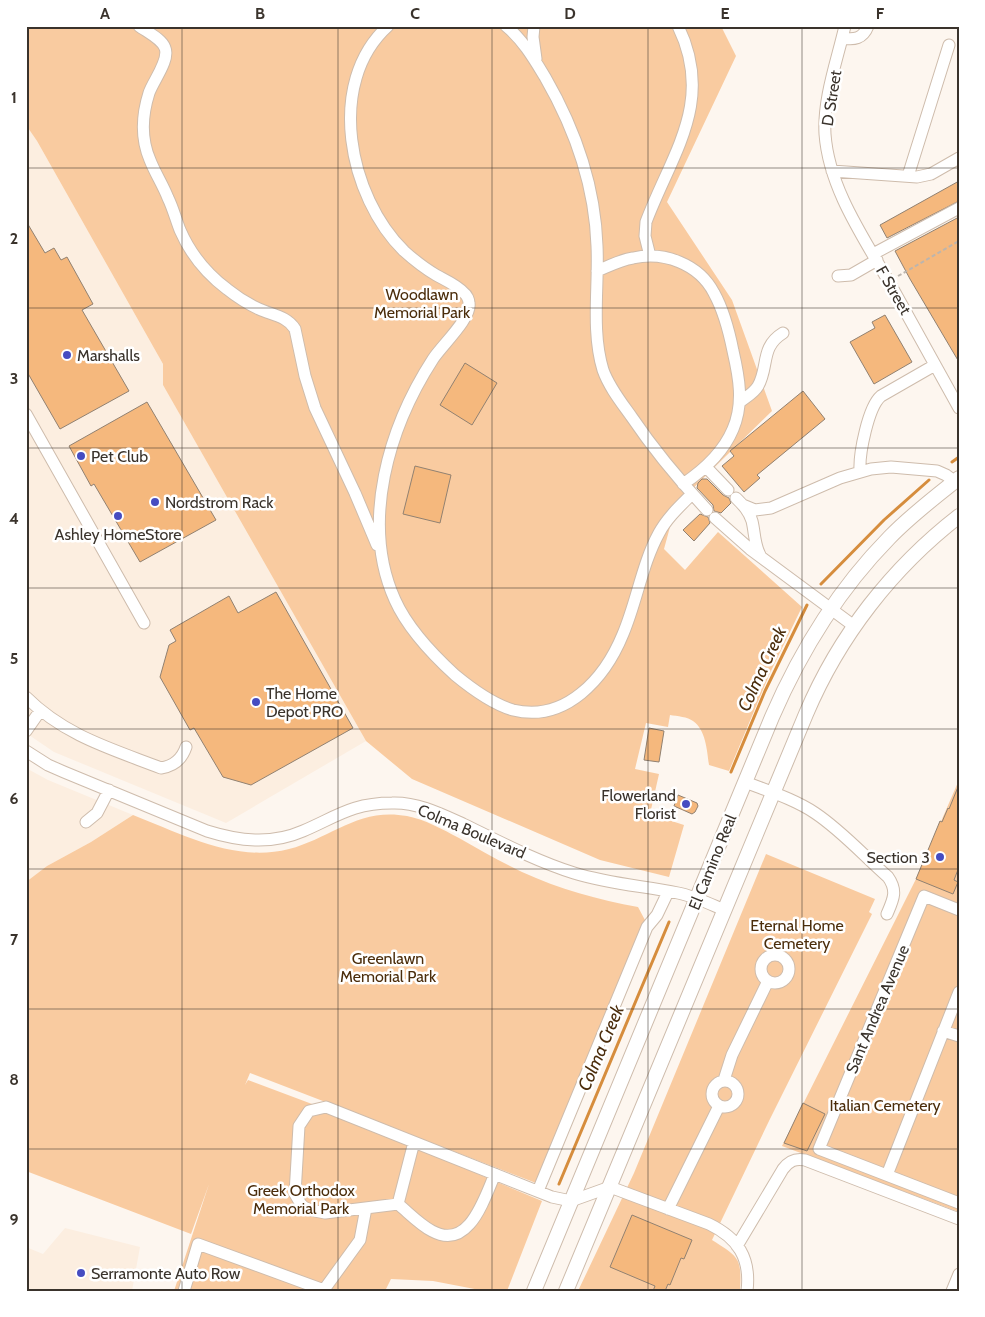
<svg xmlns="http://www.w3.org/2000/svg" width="985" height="1317" font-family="Cabin,sans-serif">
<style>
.built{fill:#fceee0}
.green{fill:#f9cba0}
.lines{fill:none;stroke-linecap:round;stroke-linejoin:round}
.stream{stroke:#d68d3d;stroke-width:3}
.building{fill:#f5b87d;stroke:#918171}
.minor-casing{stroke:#cebcac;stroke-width:13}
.major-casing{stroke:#cebcac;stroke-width:16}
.path{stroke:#bcb5ae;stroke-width:2;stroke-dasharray:4 2.5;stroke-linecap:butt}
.minor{stroke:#fff;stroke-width:11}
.major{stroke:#fff;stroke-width:14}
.grid{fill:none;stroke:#3a332c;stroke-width:1;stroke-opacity:0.55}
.poi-dot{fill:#464cc1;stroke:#fff;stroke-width:2}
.labels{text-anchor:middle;stroke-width:5;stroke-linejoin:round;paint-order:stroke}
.street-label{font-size:16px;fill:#3a332c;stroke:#fff}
.park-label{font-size:16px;fill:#4b2d0b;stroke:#fff}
.poi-label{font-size:16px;fill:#3a332c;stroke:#fff;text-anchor:start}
.water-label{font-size:18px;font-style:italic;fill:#4b2d0c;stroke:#fff}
.neatline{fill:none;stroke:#3a332c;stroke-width:2}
.grid-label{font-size:16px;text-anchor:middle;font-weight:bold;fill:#3a332c}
</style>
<rect width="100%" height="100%" fill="#fdf6ef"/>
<path class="built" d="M26,125L37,141L163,364V385L366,741L226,823L54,752L26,733Z
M26,768L48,780L133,815L91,842L47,866L26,882Z
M65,1228L140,1247L132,1291H26V1247L43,1254Z"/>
<path class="green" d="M26,26H721L736,56L667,202L732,300L772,411L676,505L664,549L685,570L718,532L802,607L770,673L729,771L709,765C707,751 706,730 693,721C688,717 677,716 670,715L668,727L646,723L635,769L659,774L650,814L684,825L669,877L600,860L412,779L366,741L163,385V364L37,141L26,125Z
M959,780V1212L782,1146L916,879Z
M133,815C182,834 235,863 289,849C331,838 359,807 407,816C426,820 442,829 459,838C480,850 501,862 522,872C559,889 599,900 638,907L646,922L536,1183L250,1073L245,1085L248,1080L312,1104L542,1201L507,1291H485L433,1281L391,1279L385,1291H174L209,1184L191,1234L26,1171V882L47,866L91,842Z
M766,854L875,899L869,912L872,914L769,1121L712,1240C739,1257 742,1258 740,1291H578L634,1173Z"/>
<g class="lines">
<path class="stream" d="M952,462L959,457
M821,584L884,520L929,480
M731,772L765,691L807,605
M559,1184L669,922"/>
</g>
<path class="building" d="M959,181V201L887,238L880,225Z
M959,217V362L910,279L895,251Z
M26,221L45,253L54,248L61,260L67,257L93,304L82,310L129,391L60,429L26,370Z
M885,315L912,362L874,384L850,342L875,328L872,322Z
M465,363L497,383L472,425L440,405Z
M803,391L825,419L757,475L760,478L744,492L722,466L734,456L730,451Z
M147,402L216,520L140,562L94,484L91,486L69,446Z
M415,466L451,475L440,523L403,514Z
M702,479H707L723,495L729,498L731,503L721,513L714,511L713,505L697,488L698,483Z
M700,514L708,517L710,523L694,541L683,530Z
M276,592L353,728L251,785L223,777L194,728L190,730L160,677L169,645L176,641L170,630L229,596L238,613Z
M649,728L664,731L659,762L644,760Z
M958,787L959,867L954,880L958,882L953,894L916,879L940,821L942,822L948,808L949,809Z
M678,795L697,803L698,806L695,812L692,814L674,806Z
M803,1103L825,1114L807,1151L784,1143Z
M632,1215L692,1240L684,1259L681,1258L670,1285L668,1284L665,1291H653L655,1286L610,1267Z"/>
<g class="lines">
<defs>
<path id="minor" d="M139,26C147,32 162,39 165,48C170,60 153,81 149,93C142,115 141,139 150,160C155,173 163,185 168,198C173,208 176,220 180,230C190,253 207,274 227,289C237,297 248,304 259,309C272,315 287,316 295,329L305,376L315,408L355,493L377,545
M388,26C325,83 349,197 404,251C414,260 424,268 436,275C445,280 457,285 464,293C467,295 469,300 469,303C472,318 442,345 433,359C389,427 360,522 395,600C408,629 432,654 455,675C472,689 492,704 513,710C566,723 605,678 623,634C637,601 642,564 659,533C667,518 680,506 692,494
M506,26C523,40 534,59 545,77C575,129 595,185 597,246C599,286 591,331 603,370C609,387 621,402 631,416C654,450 679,480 707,510
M534,26L533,37L536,59
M845,26C837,61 823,98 825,134C829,190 866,241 893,289C915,328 937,368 959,408
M842,38C854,40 863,39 868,26
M832,171L917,177L931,174L959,158
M908,176L949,45
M873,254L959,208
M650,256L645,236L646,222C672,153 715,102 678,26
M597,271C609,266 620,260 633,258C664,251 699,264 714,293C724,311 729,331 733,351C739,377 744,403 733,429C723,453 704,470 683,484
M838,276L851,275L877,260
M740,402C746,397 754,393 758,386C769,367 760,347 783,333
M26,414L144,623
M706,467L728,490
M860,471C859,454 868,407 881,396L935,365
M736,498C743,505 749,511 752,521C755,533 754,544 760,555
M743,505L755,510L771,508L840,478L871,469L891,467L937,471L946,475L954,481
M715,518L750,549L854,626
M26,697C65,736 112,749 161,768C174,766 182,759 186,747
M26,731L40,711
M26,751L48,765L64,772L207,831C239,841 271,845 303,831C336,817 352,803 392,803C417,802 441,814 463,824C500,842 536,861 574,873C609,884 644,886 678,893C694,896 710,904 724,910
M745,782C768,791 794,799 815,813C842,831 864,856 888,877C898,891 893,900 887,914
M86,822L97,813L109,790
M959,910L924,896L819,1149L959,1203
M761 969a14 14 0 1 1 28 0a14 14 0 1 1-28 0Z
M943,1031L959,1036
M724,1080L732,1055L768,981
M712 1094a13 13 0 1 1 26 0a13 13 0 1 1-26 0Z
M495,1174C484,1199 469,1251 432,1231C419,1224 409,1213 398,1204L325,1213L310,1210L302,1206L295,1194L299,1126L309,1111L326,1107L552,1197L571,1201L610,1187L709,1224C738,1238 751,1258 747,1291
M887,1175L959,992
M538,1191L647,927L657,915L668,892
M398,1204L414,1142
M668,1209L719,1106
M737,1246L783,1169C789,1161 795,1158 805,1160L959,1219
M184,1291L198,1244L324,1290
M323,1291L360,1240L366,1208
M952,1291L959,1274"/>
<path id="major" d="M534,1291L772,717C801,650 838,590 889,538C910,516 935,497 959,478
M566,1291L806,714C839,636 892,568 959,516"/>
</defs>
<use href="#minor" class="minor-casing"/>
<use href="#major" class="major-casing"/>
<path class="path" d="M898,276L959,241"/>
<use href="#minor" class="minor"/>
<use href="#major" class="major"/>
</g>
<path class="grid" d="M182,26V1291M338,26V1291M492,26V1291M648,26V1291M802,26V1291M26,168H959M26,308H959M26,448H959M26,588H959M26,729H959M26,869H959M26,1009H959M26,1149H959"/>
<g class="poi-dot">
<circle cx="67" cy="355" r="5"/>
<circle cx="81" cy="456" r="5"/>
<circle cx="155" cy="502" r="5"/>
<circle cx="118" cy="516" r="5"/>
<circle cx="256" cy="702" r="5"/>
<circle cx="686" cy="804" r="5"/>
<circle cx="940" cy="857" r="5"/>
<circle cx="81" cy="1273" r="5"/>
</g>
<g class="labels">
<g class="street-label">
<text transform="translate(831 98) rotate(-81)" y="6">D Street</text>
<text transform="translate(894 290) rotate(60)" y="6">F Street</text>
<text transform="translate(472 831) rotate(23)" y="6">Colma Boulevard</text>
<text transform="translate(712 862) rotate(-68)" y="6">El Camino Real</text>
<text transform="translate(877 1009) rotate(-67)" y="6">Sant Andrea Avenue</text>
</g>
<g class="park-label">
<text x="422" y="300">Woodlawn<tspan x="422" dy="18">Memorial Park</tspan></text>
<text x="797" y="931">Eternal Home<tspan x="797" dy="18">Cemetery</tspan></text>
<text x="388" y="964">Greenlawn<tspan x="388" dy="18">Memorial Park</tspan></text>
<text x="885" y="1111">Italian Cemetery</text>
<text x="301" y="1196">Greek Orthodox<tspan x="301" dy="18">Memorial Park</tspan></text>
</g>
<g class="poi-label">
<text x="77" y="361">Marshalls</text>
<text x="91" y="462">Pet Club</text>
<text x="165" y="508">Nordstrom Rack</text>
<text x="118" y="540" text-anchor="middle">Ashley HomeStore</text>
<text x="266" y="699">The Home<tspan x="266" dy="18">Depot PRO</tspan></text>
<text x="676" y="801" text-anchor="end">Flowerland<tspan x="676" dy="18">Florist</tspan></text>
<text x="930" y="863" text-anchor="end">Section 3</text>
<text x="91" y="1279">Serramonte Auto Row</text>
</g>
<g class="water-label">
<text transform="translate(762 669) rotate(-65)" y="6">Colma Creek</text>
<text transform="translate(601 1048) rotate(-67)" y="6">Colma Creek</text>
</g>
</g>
<rect width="985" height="1317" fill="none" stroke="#ffffff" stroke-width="55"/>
<rect x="28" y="28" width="930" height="1262" class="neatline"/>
<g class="grid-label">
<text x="105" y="19">A</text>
<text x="260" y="19">B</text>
<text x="415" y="19">C</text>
<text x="570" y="19">D</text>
<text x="725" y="19">E</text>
<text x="880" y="19">F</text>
<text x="14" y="103">1</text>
<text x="14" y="244">2</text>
<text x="14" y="384">3</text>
<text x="14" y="524">4</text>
<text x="14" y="664">5</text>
<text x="14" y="804">6</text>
<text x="14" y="945">7</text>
<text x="14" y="1085">8</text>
<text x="14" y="1225">9</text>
</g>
</svg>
